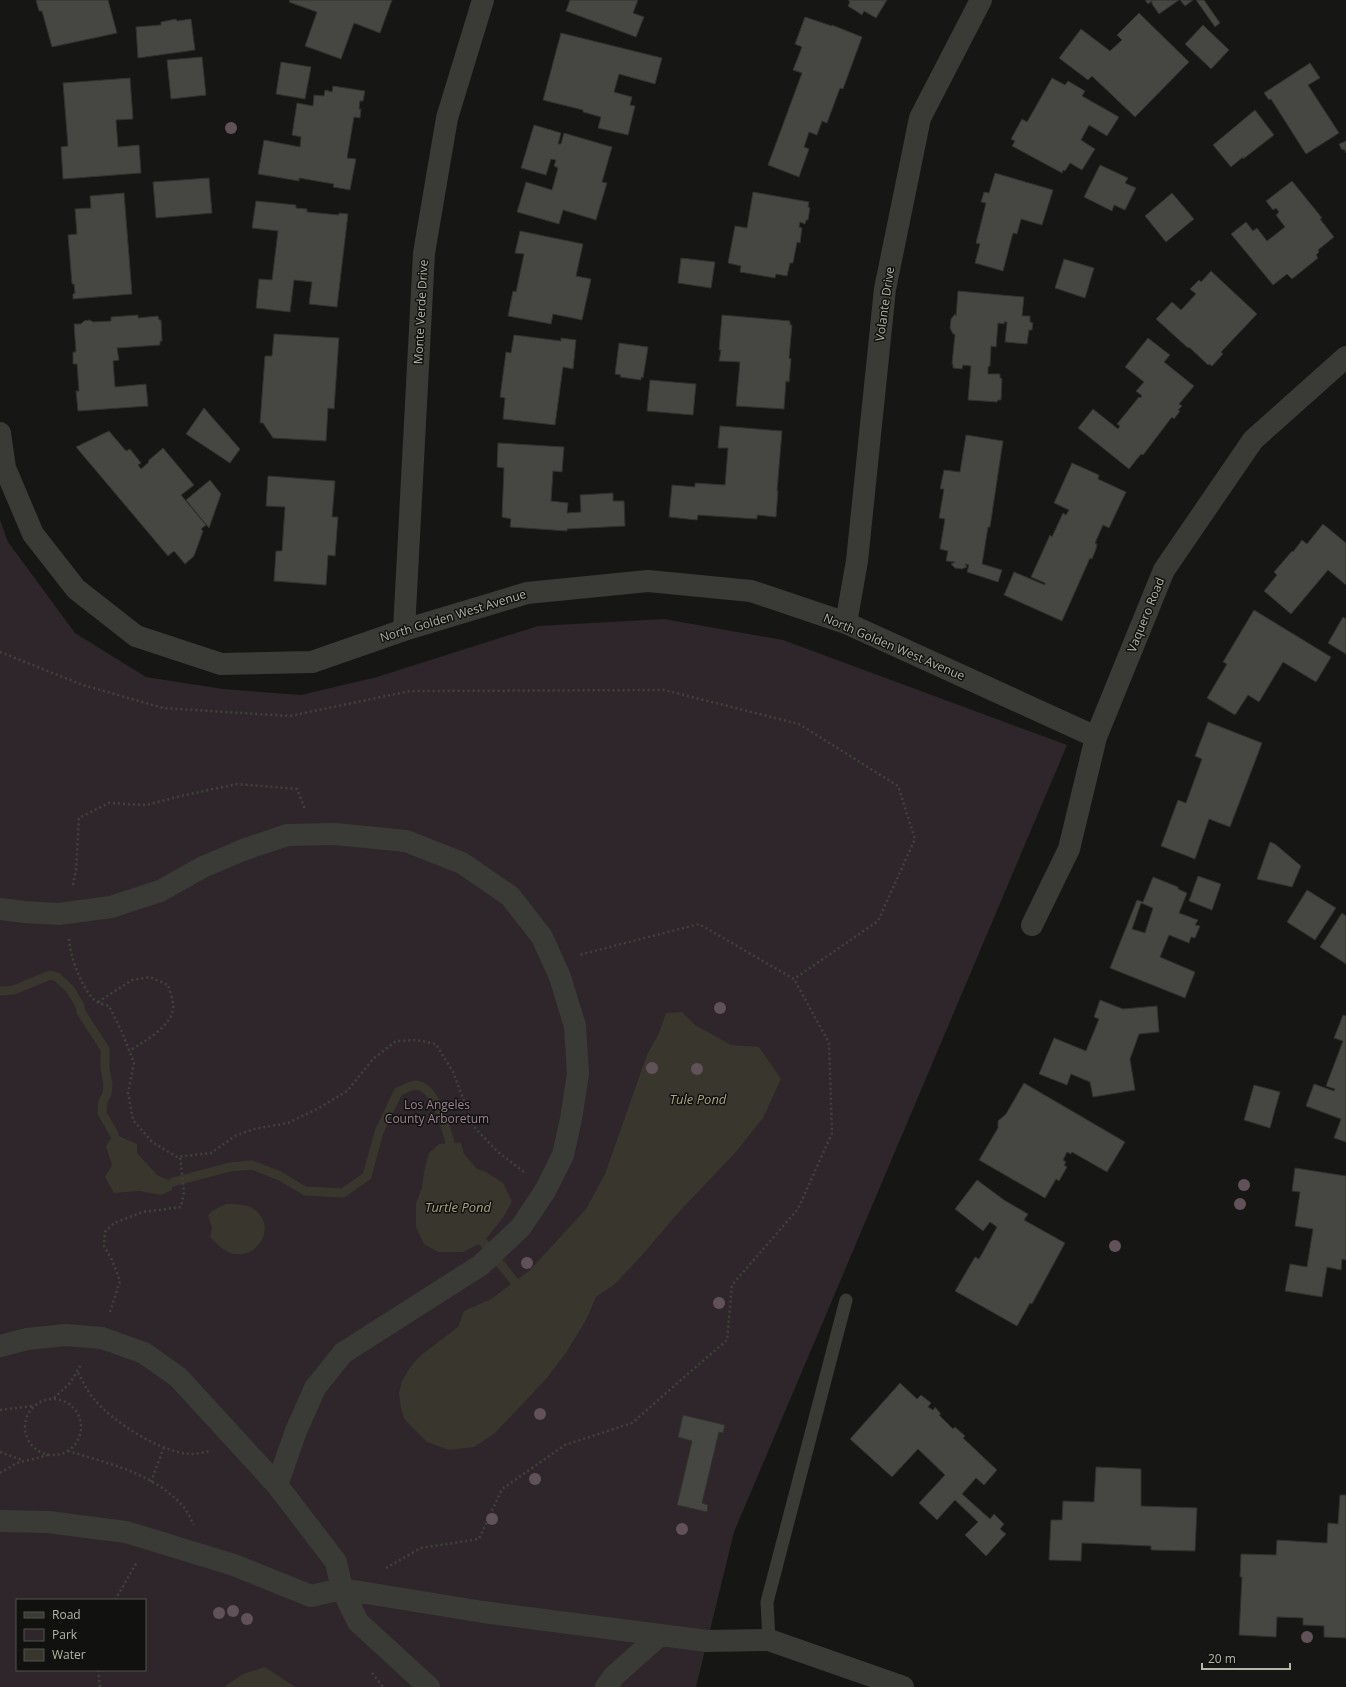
<svg xmlns="http://www.w3.org/2000/svg" width="1346" height="1687" font-family="'Open Sans',sans-serif">
<style>
.green{fill:#2e262a;fill-rule:evenodd}
.water{fill:#39362d}
.lines{fill:none;stroke-linecap:round;stroke-linejoin:round}
.stream{stroke:#39362d;stroke-width:9}
.building{fill:#464642;stroke:#31322f;fill-rule:evenodd}
.path{stroke:#42423d;stroke-width:2.5;stroke-dasharray:2 3;stroke-linecap:butt}
.lane{stroke:#3a3b36;stroke-width:13}
.street{stroke:#3a3b36;stroke-width:22}
.tree{fill:#61525a}
.labels{text-anchor:middle;stroke-width:3;stroke-linejoin:round;paint-order:stroke}
.street-label{font-size:12px;fill:#b5b5a8;stroke:#111210}
.park-label{font-size:12px;fill:#9e8293;stroke:#111210}
.water-label{font-size:13px;font-style:italic;fill:#aca383;stroke:#111210}
</style>
<rect width="100%" height="100%" fill="#161715"/>
<path class="green" d="M0,520L8,542L75,633L146,677L223,689L301,695L377,677L538,626L664,619L783,640L1067,745L734,1532L696,1687H0ZM17,1600H145V1670H17Z"/>
<path class="water" d="M682,1012L695,1025L731,1045L759,1047L781,1079L763,1118L735,1153L677,1214L644,1253L615,1284L596,1297L586,1320L566,1353L546,1379L494,1434L474,1447L449,1450L427,1442L405,1420L401,1409L399,1393L402,1381L411,1366L420,1356L458,1327L464,1311L491,1299L529,1271L586,1209L605,1174L647,1055L659,1033L666,1013Z
M114,1134L137,1144V1153L157,1175L173,1182L172,1190L161,1195L139,1191L114,1193L105,1177L112,1165L106,1146Z
M450,1143H461L464,1154L477,1169L486,1172L503,1183L512,1202L503,1218L483,1242L463,1252H438L424,1244L416,1227V1203L422,1188L424,1172L429,1153L439,1144Z
M226,1204C235,1204 248,1204 255,1210C276,1226 260,1257 235,1254C225,1253 216,1243 210,1237L212,1228L208,1215L212,1211Z
M265,1667L295,1687H224L243,1674Z"/>
<g class="lines">
<path class="stream" d="M0,991L14,990L50,975L57,977L70,989L80,1006L81,1012L105,1049V1068L108,1085L107,1094L103,1101L102,1113L114,1134
M173,1182L230,1167L252,1165L280,1176L305,1191L343,1193L367,1176L379,1132L398,1092C403,1090 411,1085 416,1085C436,1087 446,1127 450,1143
M483,1242L514,1281"/>
</g>
<path class="building" d="M36,0H108L117,33L52,47L42,11H39Z
M290,0H392L380,33L354,23L341,59L305,46L317,12L289,2Z
M570,0H638L633,13L644,17L636,37L566,11Z
M848,0H887L876,18L864,11L862,15L848,6L850,2Z
M1145,0H1179L1159,14L1152,4V1L1148,4Z
M1180,0H1193L1185,6Z
M1196,0H1204L1220,23L1215,27Z
M1139,13L1189,62L1135,117L1092,76L1088,80L1059,58L1081,29L1110,51L1122,40L1117,35Z
M805,17L832,26V25L862,37L843,89L840,88L827,123L822,121L817,135L809,132L804,147L809,149L799,177L768,165L802,73L793,70L802,47L795,44Z
M176,19L177,21L191,19L195,50L138,58L136,27L161,25V22Z
M1203,25L1229,50L1211,69L1185,44Z
M561,33L662,58L655,84L619,74L614,92L632,97L630,105L635,106L628,135L598,128L601,117L583,112V110L543,100Z
M202,57L206,95L171,99L167,60Z
M281,62L311,67L305,99L276,94Z
M1310,63L1320,78L1308,85L1339,133L1306,154L1271,99L1269,100L1264,93Z
M130,78L133,119L116,120L118,147L139,145L141,173L63,179L61,147L68,146L63,83Z
M1052,78L1065,85L1068,81L1085,91L1082,96L1119,117L1107,136L1089,125L1081,140L1095,149L1082,170L1070,163L1065,171L1063,170L1062,173L1012,146L1015,141L1011,139L1022,119L1027,122Z
M333,86L365,91L363,101H360L359,109H361L360,118L354,117L347,158L356,159L350,190L333,187L334,184L299,178V181L258,174L264,140L300,147L301,137L292,135L297,103L313,106L314,95L324,96L325,90L332,92Z
M1255,110L1274,135L1243,159V157L1231,167L1213,145Z
M534,125L561,133L558,144H561L564,133L612,147L602,182L607,183L596,220L563,210L559,224L517,212L526,182L552,190L558,168L554,166L556,160L551,159L546,175L521,168Z
M1346,141V153L1344,149L1342,150L1339,144Z
M1100,165L1128,178L1125,183L1136,188L1125,210L1114,205L1112,211L1084,197Z
M995,173L1053,190L1042,225L1021,219L1017,234L1013,233L1003,271L975,263L980,244L976,243L986,203L981,202L984,192L989,193Z
M209,178L212,213L156,218L153,182Z
M1292,181L1322,218L1320,219L1334,237L1318,250L1319,252L1316,255L1318,258L1292,279L1287,274L1273,285L1231,234L1246,222L1253,231L1257,228L1267,241L1285,227L1276,215L1279,212L1276,208L1273,210L1266,201Z
M753,192L809,202L808,207L810,208L808,220H806L805,224L800,222L799,227L802,228L800,243L797,242L793,263H790L787,276L776,274L775,278L740,272L741,266L728,263L735,226L747,228Z
M124,193L132,294L73,299V294L75,293L74,284H72L68,235L77,234L75,209L91,208L90,196Z
M1172,193L1194,219L1166,242L1145,216Z
M256,201L296,205V208L307,209V212L339,215V213L348,214L337,307L309,304L312,282L294,280L290,312L256,308L259,279L272,280L278,231L252,228Z
M520,231L583,244L576,276L591,279L582,320L553,314L551,324L508,316L513,291L516,292L524,254L515,253Z
M681,258L715,262L711,288L678,283Z
M1064,259L1094,268L1085,298L1055,288Z
M1211,271L1257,314L1221,352L1223,354L1212,366L1209,364L1208,365L1189,347L1188,348L1156,319L1172,302L1181,310L1196,294L1190,289L1199,280L1201,282Z
M958,291L1024,297L1022,316H1030V322L1033,323L1032,330H1029L1027,344L1005,342L1007,322H1004V324L998,323L996,347L991,346L990,366L988,367V374H1000V378L1002,379L1001,400H998L997,402L968,400L971,366L963,365L962,369L953,368V364H952L955,334H953L950,328L951,319L955,314L956,316Z
M138,315V318L158,316L159,320H161L162,341H160V345L117,348L119,360L113,361L115,387L146,384L148,406L78,411L76,391H79L77,364H73V352H76L74,324H81L84,321L90,320L93,322L111,321V317Z
M722,315L790,321V325H792L789,358L791,359L789,382L786,381L784,409L736,406L740,362L719,361L721,350H719Z
M274,334L339,338L334,409L328,408L326,441L273,438L263,423H260L265,356H272Z
M514,335L561,341V338L576,340L573,369L563,367L555,425L503,419L505,398L500,397L506,352L511,353Z
M1148,338L1170,355L1164,362L1194,386L1179,404L1182,406L1178,410L1180,411L1174,419L1172,417L1143,455L1141,454L1129,469L1078,428L1093,409L1118,429L1120,426L1117,424L1139,397L1140,398L1142,396L1136,391L1144,382L1125,367Z
M619,343L648,347L643,378L641,377V380L620,377L621,375L615,374Z
M650,380L696,384L693,415L647,411Z
M204,408L240,449L230,463L186,434Z
M720,426L782,431L777,491H778L776,517L757,515V519L698,515L697,520L669,517L672,485L695,487V483L725,485L728,448H718Z
M109,431L126,451L130,449L141,463L138,465L141,469L149,462L148,461L163,448L194,485L181,495L206,525L201,529L203,531L194,556L185,564L174,551L168,556L76,447Z
M966,435L1003,441L990,527H988L982,564L1002,570L998,582L967,572L969,565L965,564L967,567L962,569L955,568L951,564L955,562L946,561L948,551L940,549L945,519L939,518L944,489H940L944,470L960,472Z
M498,443L564,447L562,472L553,471L551,501L568,503L567,513L581,512L580,495L613,493V501H624L625,526L567,529V531L510,527L511,519L502,517L504,468L497,467Z
M1072,463L1099,475L1098,479L1126,492L1109,528L1103,525L1095,543L1097,544L1096,549L1092,559L1090,558L1062,621L1004,595L1014,572L1045,585V583L1031,577L1050,535L1052,537L1063,513L1066,515L1069,510L1054,503Z
M268,476L335,481L332,517H338L335,556L328,555L326,585L274,581L276,551H282L285,507L266,506Z
M210,480L221,494L209,528L186,500Z
M1323,524L1346,543V585L1328,570L1291,614L1264,591L1277,575L1274,572L1292,551L1293,552L1302,540L1307,544Z
M1254,610L1331,657L1316,682L1283,662L1259,702L1248,695L1235,715L1207,698L1227,664L1223,662Z
M1343,617L1346,619V654L1328,643Z
M1208,722L1262,743L1230,827L1209,819L1195,859L1161,846L1178,800L1186,803L1202,759L1195,756Z
M1270,842L1275,844L1301,866L1292,887L1257,879Z
M1198,876L1221,884L1212,910L1189,901Z
M1153,877L1178,887V889L1187,893L1179,913L1198,920L1195,925L1200,926L1195,938L1191,937L1189,943L1169,935L1160,957L1195,972L1185,998L1110,968L1137,900L1143,902ZM1141,903L1153,908L1145,933L1132,929Z
M1307,890L1336,908L1315,940L1287,922Z
M1342,913L1346,916V964L1320,947Z
M1100,1000L1123,1009L1157,1006L1159,1032L1139,1034L1130,1059L1135,1090L1093,1097L1090,1082L1071,1074L1067,1085L1039,1074L1054,1038L1086,1051L1099,1019L1094,1017Z
M1343,1015L1346,1016V1142L1334,1138L1341,1119L1306,1106L1314,1084L1334,1091L1335,1089L1326,1086L1343,1041L1334,1038Z
M1024,1083L1125,1142L1107,1172L1072,1152L1071,1154L1067,1152L1063,1160L1066,1162L1064,1165L1067,1167L1059,1181L1056,1179L1045,1198L979,1160L998,1128V1121L1006,1114Z
M1254,1085L1280,1092L1270,1128L1244,1120Z
M1295,1168L1346,1176V1260L1342,1259L1341,1270L1327,1267L1322,1297L1285,1291L1290,1264L1307,1267L1313,1229L1295,1226L1300,1192L1292,1191Z
M977,1180L1004,1200L1028,1214L1024,1220L1065,1243L1032,1304L1030,1303L1017,1326L955,1291L975,1257L979,1259L997,1227L990,1222L983,1231L955,1209Z
M900,1383L917,1399L921,1395L931,1403L928,1407L933,1410L935,1407L941,1414L939,1415L953,1429L955,1427L965,1436L963,1438L997,1470L984,1485L976,1478L962,1494L990,1519L994,1514L1004,1524L1000,1529L1006,1534L986,1556L965,1535L978,1522L955,1500L937,1520L919,1503L945,1475L918,1449L892,1477L850,1439Z
M683,1415L725,1425L723,1433L719,1432L702,1503L708,1505L707,1512L677,1505L692,1441L678,1437Z
M1096,1467L1141,1469V1506L1197,1508L1195,1551L1151,1550V1546L1082,1543L1081,1561L1049,1560L1051,1520H1062L1063,1501L1094,1502Z
M1340,1495H1346V1638L1324,1637V1626L1303,1625V1618L1277,1617L1276,1637L1239,1635L1242,1577H1240L1241,1554L1276,1555L1277,1540L1327,1543L1328,1523L1338,1524Z"/>
<g class="lines">
<path class="path" d="M0,652L83,685L163,708L290,716L410,691L664,690L799,724L898,786L915,839L878,921L794,979
M73,885L76,870L79,818L109,803L146,805L181,796L237,784L297,789L305,809
M69,939C70,956 83,993 97,1002C100,1004 106,1005 109,1006L122,1032L134,1063L128,1093L133,1120L152,1142L177,1157L211,1153L235,1136L254,1129L288,1123L319,1108L347,1091L373,1059L396,1041L417,1040L436,1044L453,1072L474,1127L498,1152L524,1172
M98,1002L132,980L150,977L168,985C170,992 174,1002 173,1009C171,1027 142,1043 129,1051
M110,1312L120,1281L112,1260L104,1246L105,1232L114,1223L143,1212L181,1207L184,1192L180,1156
M78,1373C83,1381 87,1391 94,1399C113,1422 161,1453 191,1454C197,1454 204,1452 210,1451
M54,1398L70,1383L82,1363
M25 1427a28 28 0 1 1 56 0a28 28 0 1 1-56 0Z
M0,1410L32,1406
M68,1451C107,1463 152,1473 181,1504C187,1510 190,1518 194,1525
M0,1452L22,1460
M0,1473L17,1463L48,1455
M151,1482L164,1447
M386,1568L421,1548L479,1539L502,1489L565,1445L632,1423L682,1379L727,1340L732,1285L798,1209L832,1133L829,1043L794,979L699,924L579,955
M115,1600L137,1562
M98,1670L100,1687
M372,1673L383,1687"/>
<path class="lane" d="M769,1640L767,1602L846,1300"/>
<path class="street" d="M0,433L5,468L33,534L76,589L136,636L221,664L312,662L404,630L527,593L648,581L751,591L846,623L1096,737
M846,623L857,561L885,289L920,118L981,0
M404,630L424,253L447,118L483,0
M0,909L24,912L59,914L111,907L160,891L203,867L243,850L287,835L335,834L406,841L462,863L510,896L542,937L560,977L575,1026L578,1074L571,1119L563,1155L545,1191L521,1227L481,1265L343,1353L315,1388L296,1431L277,1485
M1032,925L1069,849L1096,737L1164,570L1253,440L1346,357
M0,1346L27,1339L66,1335L102,1338L144,1353L178,1377L277,1485L336,1562L342,1589L483,1612L707,1641L769,1640L903,1687
M0,1521L48,1522L126,1532L234,1565L311,1596L342,1589L358,1622L429,1687
M606,1687L614,1676L660,1635"/>
</g>
<g class="tree">
<circle cx="231" cy="128" r="6"/>
<circle cx="720" cy="1008" r="6"/>
<circle cx="652" cy="1068" r="6"/>
<circle cx="697" cy="1069" r="6"/>
<circle cx="1244" cy="1185" r="6"/>
<circle cx="1240" cy="1204" r="6"/>
<circle cx="1115" cy="1246" r="6"/>
<circle cx="527" cy="1263" r="6"/>
<circle cx="719" cy="1303" r="6"/>
<circle cx="540" cy="1414" r="6"/>
<circle cx="535" cy="1479" r="6"/>
<circle cx="492" cy="1519" r="6"/>
<circle cx="682" cy="1529" r="6"/>
<circle cx="233" cy="1611" r="6"/>
<circle cx="219" cy="1613" r="6"/>
<circle cx="247" cy="1619" r="6"/>
<circle cx="1307" cy="1637" r="6"/>
</g>
<g class="labels">
<g class="street-label">
<text transform="translate(885 304) rotate(-82)" y="4">Volante Drive</text>
<text transform="translate(421 312) rotate(-87)" y="4">Monte Verde Drive</text>
<text transform="translate(1146 615) rotate(-68)" y="4">Vaquero Road</text>
<text transform="translate(453 616) rotate(-17)" y="4">North Golden West Avenue</text>
<text transform="translate(894 647) rotate(23)" y="4">North Golden West Avenue</text>
</g>
<g class="park-label">
<text x="437" y="1109">Los Angeles<tspan x="437" dy="14">County Arboretum</tspan></text>
</g>
<g class="water-label">
<text x="698" y="1104">Tule Pond</text>
<text x="458" y="1212">Turtle Pond</text>
</g>
</g>
<rect x="16" y="1599" width="130" height="72" fill="#111210" stroke="#53534d"/>
<rect x="24" y="1612" width="20" height="6" fill="#3a3b36" stroke="#53534d"/>
<text x="52" y="1619" font-size="12" fill="#b5b5a8">Road</text>
<rect x="24" y="1629" width="20" height="12" fill="#2e262a" stroke="#53534d"/>
<text x="52" y="1639" font-size="12" fill="#b5b5a8">Park</text>
<rect x="24" y="1649" width="20" height="12" fill="#39362d" stroke="#53534d"/>
<text x="52" y="1659" font-size="12" fill="#b5b5a8">Water</text>
<path d="M1202 1663v6h88v-6" fill="none" stroke="#b5b5a8" stroke-width="2"/>
<text x="1208" y="1663" font-size="12" fill="#b5b5a8" stroke="#111210" stroke-width="3" paint-order="stroke">20 m</text>
</svg>
